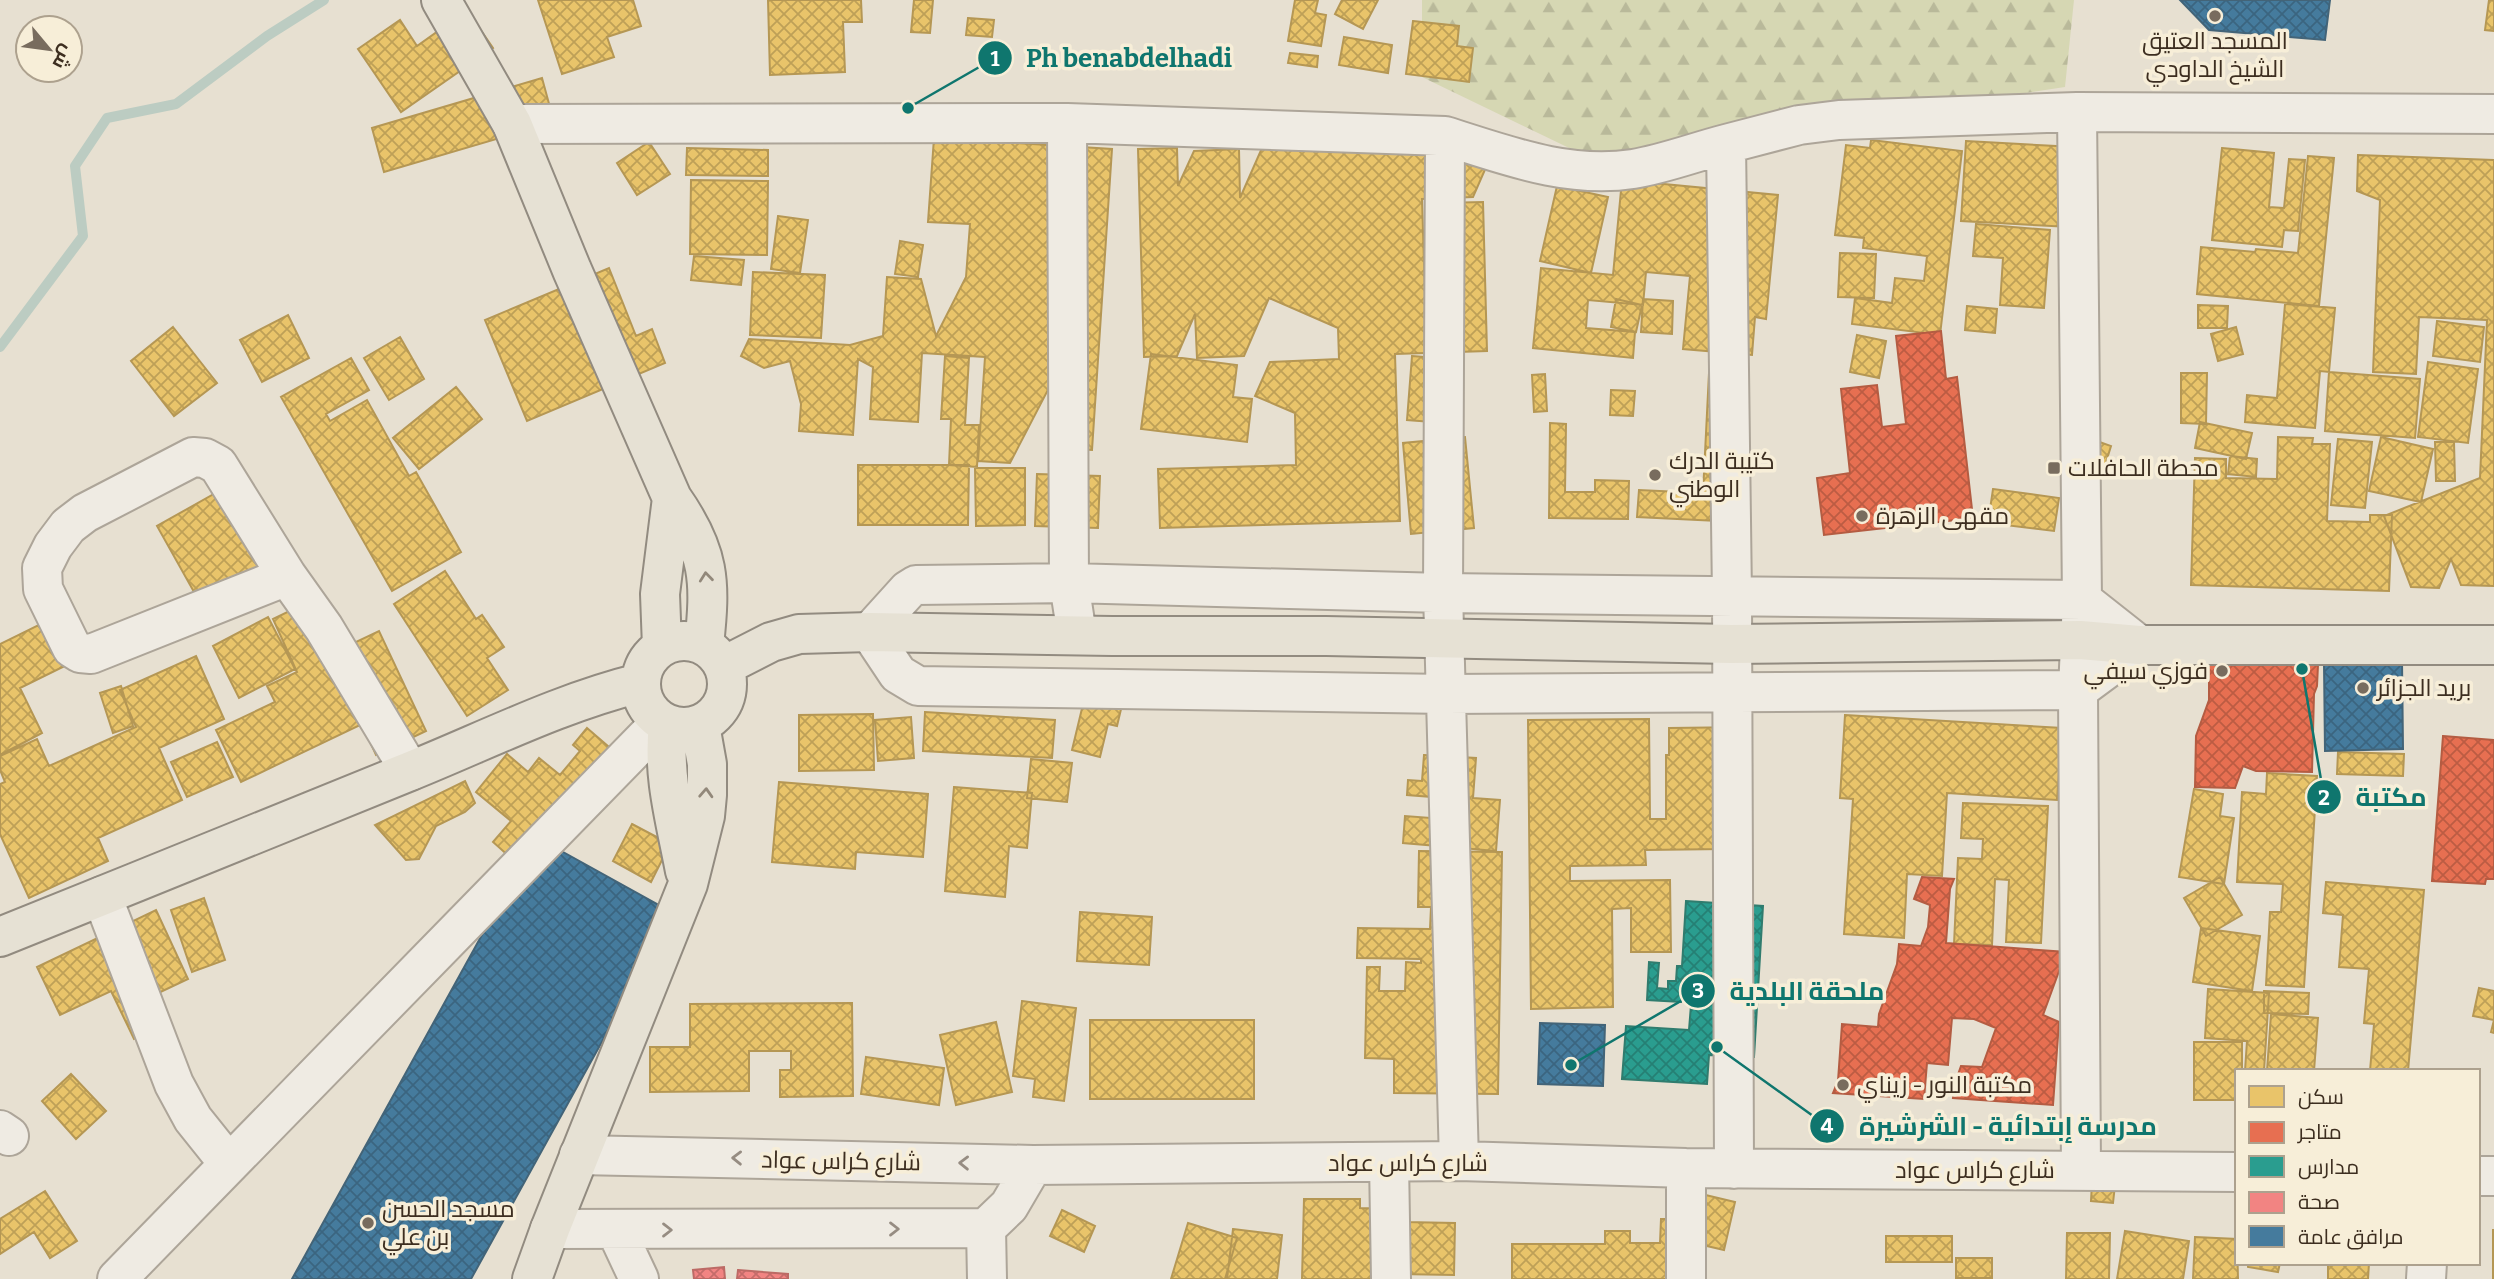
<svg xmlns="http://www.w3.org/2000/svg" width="2494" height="1279" font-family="Bitter,Cairo,serif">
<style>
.forest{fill:url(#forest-firs)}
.homes{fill:url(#homes-cross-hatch);stroke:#b59754;stroke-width:2}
.shops{fill:url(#shops-cross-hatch);stroke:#b45c42;stroke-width:2}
.schools{fill:url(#schools-cross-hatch);stroke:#307c6e;stroke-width:2}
.health{fill:url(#health-cross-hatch);stroke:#bc6a65;stroke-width:2}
.public{fill:url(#public-cross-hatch);stroke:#436478;stroke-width:2}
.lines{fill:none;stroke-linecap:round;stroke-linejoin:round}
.stream{stroke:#bcccc2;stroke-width:10}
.minor-casing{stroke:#ada599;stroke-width:42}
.major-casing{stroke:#928b80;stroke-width:42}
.minor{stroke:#efebe3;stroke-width:38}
.major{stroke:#e6e1d4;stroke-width:38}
.oneway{stroke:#92887a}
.oneway2{stroke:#968c82}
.poi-dot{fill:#786c5e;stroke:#f7eed8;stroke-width:2.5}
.labels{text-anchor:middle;stroke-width:7;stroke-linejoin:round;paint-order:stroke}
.poi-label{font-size:24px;fill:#3d2e20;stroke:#f7eed8;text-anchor:start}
.street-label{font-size:24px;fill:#3d2e20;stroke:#f7eed8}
.leader{fill:none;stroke:#0f766e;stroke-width:2.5}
.callout-dot{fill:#0f766e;stroke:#f7eed8;stroke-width:2.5}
.mark-label{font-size:21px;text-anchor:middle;font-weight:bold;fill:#fff}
.callout-label{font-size:26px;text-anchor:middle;font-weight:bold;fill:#0f766e;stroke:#f7eed8;stroke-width:7;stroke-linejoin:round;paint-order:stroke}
</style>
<defs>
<pattern id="forest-firs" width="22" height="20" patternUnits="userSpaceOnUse" patternTransform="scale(1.75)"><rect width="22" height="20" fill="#d6d7b3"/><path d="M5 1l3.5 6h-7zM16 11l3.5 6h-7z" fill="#b9b99a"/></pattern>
<pattern id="homes-cross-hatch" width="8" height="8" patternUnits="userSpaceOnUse" patternTransform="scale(1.75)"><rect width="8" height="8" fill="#e9c46a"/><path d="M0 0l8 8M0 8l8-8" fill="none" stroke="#bea057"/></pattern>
<pattern id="shops-cross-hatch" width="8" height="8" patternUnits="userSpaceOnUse" patternTransform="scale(1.75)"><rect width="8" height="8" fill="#e76f51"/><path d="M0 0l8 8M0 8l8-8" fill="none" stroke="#bc5c43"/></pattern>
<pattern id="schools-cross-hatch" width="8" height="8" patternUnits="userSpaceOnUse" patternTransform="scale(1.75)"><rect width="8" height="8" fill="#2a9d8f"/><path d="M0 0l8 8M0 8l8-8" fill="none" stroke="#258074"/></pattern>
<pattern id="health-cross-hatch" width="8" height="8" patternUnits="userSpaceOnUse" patternTransform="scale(1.75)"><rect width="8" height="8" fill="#f28482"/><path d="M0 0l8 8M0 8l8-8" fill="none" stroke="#c56c6a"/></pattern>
<pattern id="public-cross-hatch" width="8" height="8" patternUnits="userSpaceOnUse" patternTransform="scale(1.75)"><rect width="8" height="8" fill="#457b9d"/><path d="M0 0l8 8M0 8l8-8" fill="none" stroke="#3b6580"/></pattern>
</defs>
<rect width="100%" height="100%" fill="#e7e0d1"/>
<path class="forest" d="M1422,0H2074L2065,87L1594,160L1422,77Z"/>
<path class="homes" d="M460,0L493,48L401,112L358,49L400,20L417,46L452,21Z
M538,0H633L641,26L607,37L614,57L562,74Z
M768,0H861L862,22H843L845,72L770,75Z
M914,0H933L930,33L911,32Z
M1295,0H1318L1315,13L1326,15L1321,46L1288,41Z
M1342,0H1378L1363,29L1335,14Z
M2489,0H2494V31L2485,30Z
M968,18L994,20L992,37L966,35Z
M1413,21L1459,26L1457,46L1473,48L1469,82L1406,74Z
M1344,37L1392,45L1388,73L1339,65Z
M1290,53L1318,56L1317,67L1288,63Z
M542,78L554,122L384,172L372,128Z
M1269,132L1498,140L1473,197L1422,199L1426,327L1441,203L1483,202L1487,351L1395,354L1400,521L1160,528L1158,469L1296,465L1295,413L1255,396L1270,362L1339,359L1338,328L1269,298L1244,356L1197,358L1195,314L1177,356L1144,357L1138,149L1177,148L1178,186L1194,151L1239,149L1240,198Z
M934,138L1112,149L1092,450L1058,448L1066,355L1010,463L978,461L985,357L922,353L918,422L870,419L873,367L858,359L853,435L799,431L801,404L790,361L764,368L741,356L749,339L850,345L883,336L887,277L921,279L936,336L966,277L970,224L928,222Z
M1871,140L1962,151L1940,335L1852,324L1855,298L1892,303L1895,278L1924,281L1927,256L1863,248L1864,238L1835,235L1846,145L1870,148Z
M1966,141L2075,147L2070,227L1961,221Z
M649,142L670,174L637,195L617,163Z
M687,148L768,150V176L686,175Z
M2222,148L2274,153L2269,207L2284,208L2289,159L2305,160L2298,231L2284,230L2282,247L2212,240Z
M2358,155L2494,160V586L2461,585L2451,559L2439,588L2411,587L2384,516L2480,478L2487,320L2419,317L2416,374L2373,372L2380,200L2357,191Z
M2308,156L2334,158L2319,306L2197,294L2201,247L2255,252L2256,249L2298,253Z
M691,180L768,181L767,255L690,254Z
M1622,180L1778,195L1766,319L1755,317L1752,355L1683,349L1690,276L1646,272L1643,305L1588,300L1586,328L1635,332L1633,358L1533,348L1541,268L1613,275Z
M1557,186L1608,197L1591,273L1540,261Z
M778,216L808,220L800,273L771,269Z
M1976,224L2050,230L2044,308L2000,305L2003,258L1973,256Z
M900,241L923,245L918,277L895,274Z
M1840,253L1876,254L1874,298L1838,297Z
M694,256L744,260L741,285L691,280Z
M609,268L636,336L652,329L665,363L527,421L485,320Z
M753,272L825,275L821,338L750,335Z
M1616,299L1642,305L1636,332L1611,327Z
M1643,299L1673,301L1672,334L1641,332Z
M2285,304L2335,308L2329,372L2320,371L2315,428L2245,422L2247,395L2277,398Z
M2198,305L2228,306L2227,328H2198Z
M1967,306L1997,309L1995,333L1965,330Z
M288,315L309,358L262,382L240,340Z
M2437,321L2484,327L2480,362L2433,356Z
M173,327L217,383L174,416L131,361Z
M2236,327L2243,354L2218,361L2211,334Z
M1857,335L1886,341L1879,378L1850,372Z
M400,337L424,379L389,400L364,358Z
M1710,353L1738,522L1637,517L1639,490L1703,493Z
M1151,354L1237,365L1233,397L1252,399L1247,442L1141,429Z
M945,356L969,358L965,425H979L977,467L949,465L951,419H941Z
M1412,356L1463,360L1458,424L1407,420Z
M351,358L369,390L326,414L330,421L367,400L409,476L416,472L461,552L392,591L281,397Z
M2428,362L2478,369L2468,443L2418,437Z
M2329,372L2420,379L2415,438L2325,431Z
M2181,373H2207L2206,424L2181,423Z
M1545,374L1547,411L1534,412L1532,375Z
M456,387L482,419L419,469L393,438Z
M1611,390L1635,391L1633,416L1610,415Z
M2200,422L2252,433L2246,459L2195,448Z
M1550,423L1566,424L1565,492H1595V480L1629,481L1628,519L1549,518Z
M1465,437L1474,528L1411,534L1403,443Z
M2278,437L2313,438L2312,444H2330L2327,521L2370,522V515H2392L2389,591L2191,585L2195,458L2226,459V478L2277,479Z
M2381,437L2433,449L2421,502L2369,491Z
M2338,439L2372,442L2365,508L2331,505Z
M2094,440L2111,446L2102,475L2085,470Z
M2435,442H2454L2455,481H2436Z
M2230,456L2257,459L2256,477L2228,474Z
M858,465H969L968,525H858Z
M975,468H1025V525L976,526Z
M1037,474L1100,476L1098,528L1035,526Z
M235,482L287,573L208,617L157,526Z
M1993,489L2059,498L2054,531L1988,523Z
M445,571L476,619L482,615L504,647L487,658L508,690L467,716L394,604Z
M308,602L333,653L379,631L426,731L376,755L362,724L241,782L216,730L275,702L267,686L297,672L273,619Z
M63,613L85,656L20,688L42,733L0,755V644Z
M268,617L295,669L239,698L213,646Z
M196,656L224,719L159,748L182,800L98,838L108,861L29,898L0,834V784L5,782L0,770V756L37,739L49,766L136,727L120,690Z
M121,686L133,726L113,733L100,693Z
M1085,696L1122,705L1117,726L1108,724L1100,757L1072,750Z
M925,712L1055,720L1052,758L923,751Z
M873,714L874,770L799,771V715Z
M1845,715L2062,728L2057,800L1947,793L1942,876L1907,874L1904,938L1844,934L1853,799L1840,798Z
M911,717L914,758L878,761L875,720Z
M1649,719L1650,819H1666V755H1669V728L1749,727L1724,849L1645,850L1646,865L1570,866V881L1670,880L1671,952H1631V908L1612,909L1613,1007L1531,1009L1528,720Z
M587,728L615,752L520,866L493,842L511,821L476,792L507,754L528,772L539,758L560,775L580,751L573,745Z
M217,742L233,777L187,797L171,762Z
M2338,752L2404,754L2403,776L2337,774Z
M1424,755L1476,758L1473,798L1500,800L1496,851L1403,843L1405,816L1444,819L1445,798L1407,795L1408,780L1422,781Z
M1031,759L1072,763L1067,802L1027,798Z
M2267,773L2317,776L2304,987L2266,985L2270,912H2281L2283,884L2237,882L2242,792L2266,794Z
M465,781L475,803L465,812L436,826L419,859L406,860L375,825Z
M779,782L928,794L923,857L856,852L855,869L772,862Z
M954,787L1032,793L1027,848L1009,846L1005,897L945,891Z
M2194,789L2223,794L2220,816L2234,818L2224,884L2179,877Z
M1963,803L2048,806L2041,943L2006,942L2009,880L1995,879L1992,945L1954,944L1958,858L1982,859L1983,839L1961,838Z
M632,824L670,844L651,882L613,861Z
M1419,851L1502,852L1498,1094L1394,1093V1059L1365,1058L1367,967H1380L1379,991H1405L1406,962L1421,963V959L1357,958L1358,928L1430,929L1431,907H1418Z
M2220,877L2242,915L2206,936L2184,898Z
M2326,882L2424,890L2408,1071H2370L2374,1024L2364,1023L2369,969L2339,967L2343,915L2323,913Z
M204,898L225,960L192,972L171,910Z
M156,910L188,979L154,995L167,1023L134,1039L111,991L60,1015L37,967Z
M1080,912L1152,917L1149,965L1077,961Z
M2201,928L2260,936L2252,991L2193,982Z
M2479,988L2494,991V1033L2491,1032L2494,1020L2473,1016Z
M2208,989L2269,993L2264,1071H2245L2247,1041L2205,1038Z
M2264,991L2309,993L2308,1014L2264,1013Z
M1022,1001L1076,1008L1064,1101L1033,1097L1035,1079L1013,1076Z
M852,1003L853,1096L780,1097V1070H791V1051H749V1091L650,1092V1047H690V1004Z
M2271,1014L2318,1018L2314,1071H2267Z
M1090,1020H1254V1099H1090Z
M996,1022L1012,1092L956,1105L940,1035Z
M2194,1042H2242V1071H2237V1100H2194Z
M866,1057L944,1068L939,1105L861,1094Z
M71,1074L106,1111L76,1139L42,1101Z
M2092,1183L2115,1185L2113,1203L2091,1201Z
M45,1191L77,1241L50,1258L34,1232L0,1254V1219Z
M1693,1192L1735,1202L1724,1250L1681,1240Z
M1304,1199H1360V1208L1405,1209V1222L1455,1223L1454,1275L1398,1274V1279H1302Z
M1062,1210L1095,1226L1084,1252L1050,1236Z
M1661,1219H1682V1279H1512V1244H1605V1231H1630V1243H1660Z
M1188,1223L1237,1238L1225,1279H1171Z
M1233,1229L1282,1235L1277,1279H1227Z
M2493,1230H2494V1279H2493Z
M2125,1231L2189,1241L2183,1279H2117Z
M2067,1233H2110L2109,1279H2066Z
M1886,1236H1952V1262H1886Z
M2195,1237L2237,1239L2238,1279H2193Z
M1956,1258H1992V1278H1956Z
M2248,1263H2280L2278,1272L2248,1267Z
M2328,1263H2369L2368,1279H2328Z"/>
<path class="shops" d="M1941,331L1946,379L1957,377L1973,518L1824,535L1817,478L1850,473L1841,389L1877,385L1882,427L1906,424L1896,336Z
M2209,664L2318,665L2317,686L2314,694L2312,772L2256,771L2243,766L2235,788L2195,787L2196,736L2209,700Z
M2443,736L2494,740V879H2486L2485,884L2432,881Z
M1922,877L1954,879L1950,889L1946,943L2066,952L2043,1015L2059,1022L2053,1105L1953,1098L1955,1083L1961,1066L1982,1067L1996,1028L1974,1019L1952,1018L1948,1065L1927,1063L1924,1099L1833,1093L1838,1081L1842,1024L1878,1027L1879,1014L1897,964L1899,944L1921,946L1928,927L1930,905L1914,899Z"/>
<path class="schools" d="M1686,901L1763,906L1754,1057L1709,1055L1707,1084L1622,1079L1626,1026L1689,1030L1693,980L1682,979L1681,1002L1647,1000L1649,962L1659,963L1657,988L1668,989V981H1676L1677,966H1682Z"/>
<path class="health" d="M724,1267L725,1279H694L693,1270Z
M738,1270L788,1274V1279H737Z"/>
<path class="public" d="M2180,0H2330L2325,40L2209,30Z
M2402,661L2403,749L2325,751L2324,663Z
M536,837L673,913L471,1279H292Z
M1540,1023L1605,1025L1603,1086L1538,1084Z"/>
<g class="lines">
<path class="stream" d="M0,347L83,236L75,166L107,118L176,104L267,36L324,0"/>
<defs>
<path id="minor" d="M512,124L1067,123
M287,576L91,654L80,653L72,648L43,589L42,568L53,546L68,526L85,513L193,457L205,458L218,465L287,576L324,628L410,771
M1069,583L1443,593L2082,600L2139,645L2078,690L1447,694L918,686L898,674L870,632L908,590L916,585Z
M1077,635L1069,583L1067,123L1445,136
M102,896L174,1084L193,1119L229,1164
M0,1130L9,1136
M579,1155L1033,1165L1459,1161L1686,1168L2237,1172
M1459,1161L1443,593L1445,136C1506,155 1567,179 1633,169C1664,164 1695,152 1726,144
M1389,1162L1391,1279
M1686,1168V1279
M1734,1169L1732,596L1726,144L1799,125L1839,120L2077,112
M2081,1170L2078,690L2082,600L2077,112L2494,114
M2478,1176H2494
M986,1228L987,1279
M550,1229L986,1228L1009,1206L1033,1165
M616,1230L639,1279
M117,1279L661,722
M2426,1279L2427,1263"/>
<path id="major" d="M441,0L512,124L572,270L672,498C710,552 711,581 704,645
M641 684a43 43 0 1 1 86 0a43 43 0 1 1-86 0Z
M662,647L660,594L672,498
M724,666L771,642L799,634L870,632L1112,636H1326L1731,644L2080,640L2139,645H2494
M668,725C662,775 676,823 685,871
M0,937C136,882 272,828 408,772C485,741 559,703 640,683
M532,1279L550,1229L688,884L705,816L707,795V764L700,725"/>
</defs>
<use href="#minor" class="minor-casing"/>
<use href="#major" class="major-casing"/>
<use href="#minor" class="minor"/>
<use href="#major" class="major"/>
</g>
<defs><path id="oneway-chevron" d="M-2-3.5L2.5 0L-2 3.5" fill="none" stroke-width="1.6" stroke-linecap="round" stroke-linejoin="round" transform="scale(1.75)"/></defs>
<g class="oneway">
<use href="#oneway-chevron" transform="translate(706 577) rotate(-96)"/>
<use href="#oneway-chevron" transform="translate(706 793) rotate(-87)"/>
</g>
<g class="oneway2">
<use href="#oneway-chevron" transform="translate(737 1158) rotate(-179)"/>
<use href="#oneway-chevron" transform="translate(964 1163) rotate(-179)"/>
<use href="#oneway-chevron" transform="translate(894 1229)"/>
<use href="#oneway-chevron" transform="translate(667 1230)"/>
</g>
<g class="poi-dot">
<circle cx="2215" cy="16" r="7"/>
<rect x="2047" y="461" width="14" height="14" rx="3.5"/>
<circle cx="1655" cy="475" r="7"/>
<circle cx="1862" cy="516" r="7"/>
<circle cx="2222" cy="671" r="7"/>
<circle cx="2363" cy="688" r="7"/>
<circle cx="1843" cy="1085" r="7"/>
<circle cx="368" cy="1223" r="7"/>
</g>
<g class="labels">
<g class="poi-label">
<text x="2215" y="49" text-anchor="middle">المسجد العتيق<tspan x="2215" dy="28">الشيخ الداودي</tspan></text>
<text x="1669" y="469">كتيبة الدرك<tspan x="1669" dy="28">الوطني</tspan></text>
<text x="2068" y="476">محطة الحافلات</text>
<text x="1876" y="524">مقهى الزهرة</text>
<text x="2208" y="679" text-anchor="end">فوزي سيفي</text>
<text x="2377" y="696">بريد الجزائر</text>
<text x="1857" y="1093">مكتبة النور - زيناي</text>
<text x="382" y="1217">مسجد الحسن<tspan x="382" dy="28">بن علي</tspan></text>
</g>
<g class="street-label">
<text transform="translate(841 1161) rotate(1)" y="8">شارع كراس عواد</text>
<text x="1408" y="1171">شارع كراس عواد</text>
<text x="1975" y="1178">شارع كراس عواد</text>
</g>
</g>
<path class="leader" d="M908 108L995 58M2302 669L2324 797M1571 1065L1698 991M1717 1047L1827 1126"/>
<g class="callout-dot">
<circle cx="908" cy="108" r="7"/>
<circle cx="2302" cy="669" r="7"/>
<circle cx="1571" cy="1065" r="7"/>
<circle cx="1717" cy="1047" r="7"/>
<circle cx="995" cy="58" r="18"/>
<circle cx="2324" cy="797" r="18"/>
<circle cx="1698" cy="991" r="18"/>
<circle cx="1827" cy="1126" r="18"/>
</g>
<g class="mark-label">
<text x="995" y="66">1</text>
<text x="2324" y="805">2</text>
<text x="1698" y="998">3</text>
<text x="1827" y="1134">4</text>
</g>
<g class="callout-label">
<text x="1129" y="67">Ph benabdelhadi</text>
<text x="2391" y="806">مكتبة</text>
<text x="1807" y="1000">ملحقة البلدية</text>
<text x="2008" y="1135">مدرسة إبتدائية - الشرشيرة</text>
</g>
<rect x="2235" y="1069" width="245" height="196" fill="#f7eed8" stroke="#ada18e" stroke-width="2"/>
<rect x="2249" y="1086" width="35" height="21" fill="#e9c46a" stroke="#ada18e" stroke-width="2"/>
<text x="2298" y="1104" font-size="21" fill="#3d2e20">سكن</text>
<rect x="2249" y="1122" width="35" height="21" fill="#e76f51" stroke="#ada18e" stroke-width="2"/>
<text x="2298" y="1139" font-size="21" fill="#3d2e20">متاجر</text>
<rect x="2249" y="1156" width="35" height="21" fill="#2a9d8f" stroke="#ada18e" stroke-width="2"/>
<text x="2298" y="1174" font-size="21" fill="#3d2e20">مدارس</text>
<rect x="2249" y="1192" width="35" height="21" fill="#f28482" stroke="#ada18e" stroke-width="2"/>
<text x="2298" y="1209" font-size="21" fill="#3d2e20">صحة</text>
<rect x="2249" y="1226" width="35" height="21" fill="#457b9d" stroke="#ada18e" stroke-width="2"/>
<text x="2298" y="1244" font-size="21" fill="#3d2e20">مرافق عامة</text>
<g transform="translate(49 49) rotate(119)"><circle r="33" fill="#f7eed8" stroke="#ada18e" stroke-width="2"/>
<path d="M0-5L12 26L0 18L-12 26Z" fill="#786c5e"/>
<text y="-10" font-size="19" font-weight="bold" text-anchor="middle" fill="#3d2e20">ش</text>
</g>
</svg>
